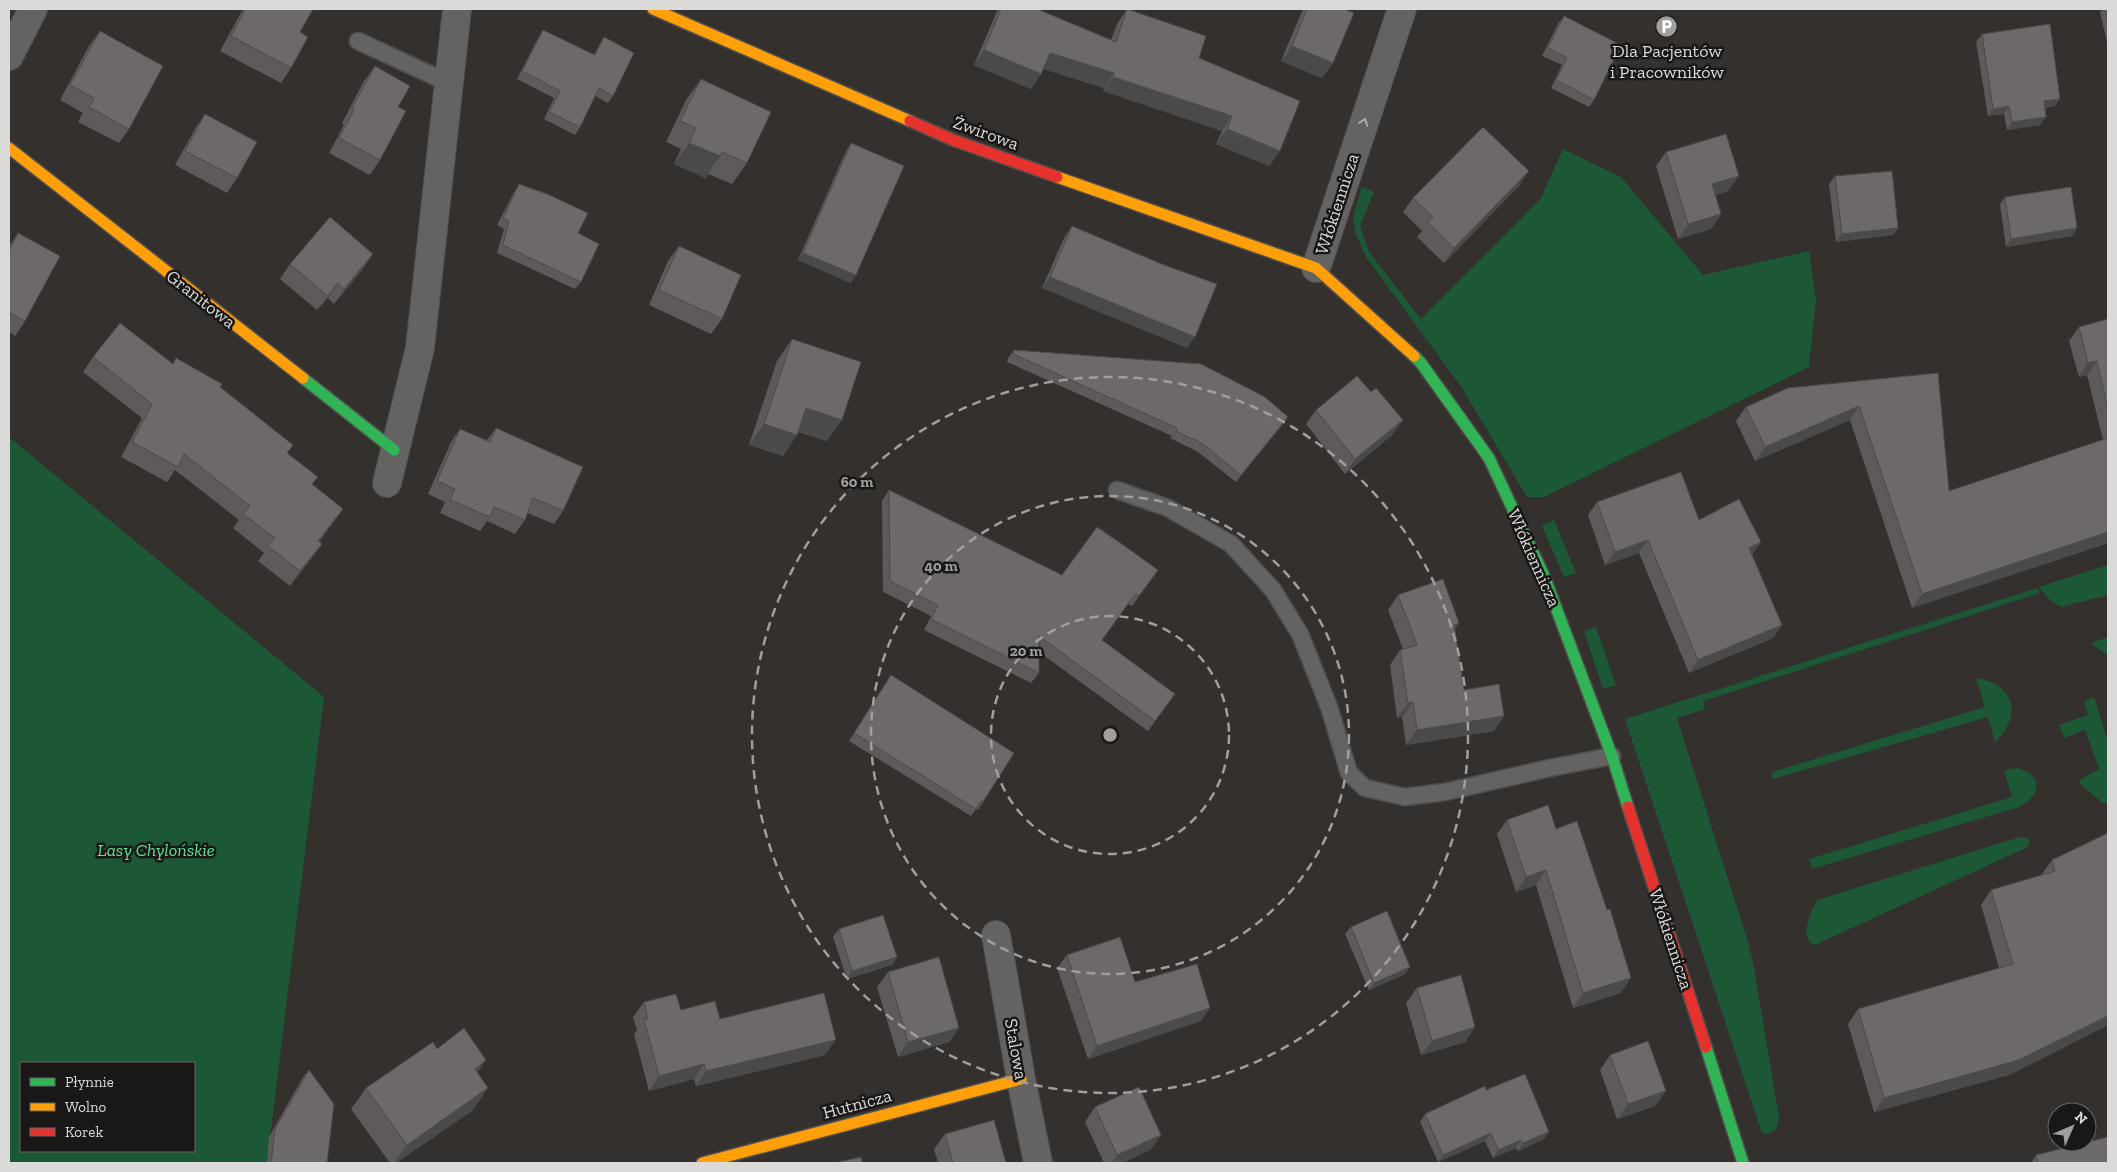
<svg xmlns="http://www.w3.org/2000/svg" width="2117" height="1172" font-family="'Zilla Slab',serif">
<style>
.green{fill:#1c5736;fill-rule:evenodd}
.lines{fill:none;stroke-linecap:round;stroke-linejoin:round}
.lane-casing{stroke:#514f4d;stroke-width:19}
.street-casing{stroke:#514f4d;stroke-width:30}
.fast-casing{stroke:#514f4d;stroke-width:14}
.slow-casing{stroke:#514f4d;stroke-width:14}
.jam-casing{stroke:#514f4d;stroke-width:14}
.lane{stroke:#646362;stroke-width:16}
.street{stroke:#646362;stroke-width:28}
.fast{stroke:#30b455;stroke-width:11}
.slow{stroke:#ff9f0a;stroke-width:11}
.jam{stroke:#e5322d;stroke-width:11}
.wall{fill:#5d5a59}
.shaded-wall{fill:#4c4a49}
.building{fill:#6c6968;stroke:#4c4a49}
.oneway{stroke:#b2b0af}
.ring{fill:none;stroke:#a19e9c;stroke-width:2.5;stroke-dasharray:9 6}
.labels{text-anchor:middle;stroke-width:5;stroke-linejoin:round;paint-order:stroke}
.poi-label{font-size:18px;fill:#dcdad8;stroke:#1a1817}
.street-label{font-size:18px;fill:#dcdad8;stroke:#1a1817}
.park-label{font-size:18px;font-style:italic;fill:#61e196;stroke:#1a1817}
.centre{fill:#a19e9c;stroke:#1a1817;stroke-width:2.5}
.ring-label{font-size:15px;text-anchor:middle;font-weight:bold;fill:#a19e9c;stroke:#1a1817;stroke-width:5;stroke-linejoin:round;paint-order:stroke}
</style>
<rect width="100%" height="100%" fill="#33302e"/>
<path class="green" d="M1563,149L1621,177L1703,275L1809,251L1816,300L1809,367L1544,497H1527L1462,388L1366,257L1355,232L1353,217L1362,187L1374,192L1360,226L1369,252L1421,319L1541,198Z
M9,437L324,697L267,1163H9ZM21,1063H194V1151H21Z
M1554,520L1576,573L1564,577L1542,526Z
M2108,565V595L2061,607L2049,599L2039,587Z
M2037,588L2040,593L1703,701L1705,709L1677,718L1749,945L1754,968L1779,1117C1778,1128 1775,1135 1762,1133L1625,719Z
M1596,627L1616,685L1603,689L1584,631Z
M2108,637V656L2091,643Z
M1976,678C2015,684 2023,715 1995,742L1988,717L1773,779L1772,772L1985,707Z
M2094,697L2108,742V804L2103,803L2080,784V780L2099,769L2085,730L2064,738L2059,725L2088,715L2084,701Z
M2017,768C2044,775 2041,796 2019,807L1812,869L1809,859L2012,797L2004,770Z
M2020,837H2025L2030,840L2028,847L1817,944L1813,945C1799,934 1811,913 1817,900Z"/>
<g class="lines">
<defs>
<path id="lane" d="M358,41L449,83
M1117,490L1168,508L1231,544L1273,590L1300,634L1329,707L1349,773L1365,788L1405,797L1445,792L1550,768L1612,756"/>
<path id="street" d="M9,56L33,9
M1316,268L1402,9
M387,483L420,348L457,9
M996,935L1021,1079L1038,1163"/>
<path id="fast" d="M1414,356L1421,363L1489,458L1544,576L1612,756L1628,807
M303,378L394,450
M1706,1047L1743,1163"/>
<path id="slow" d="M653,9L910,121
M9,148L303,378
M1057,177L1316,268L1414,356
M702,1163L1021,1079"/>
<path id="jam" d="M910,121L953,140L1057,177
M1628,807L1706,1047"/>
</defs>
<use href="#lane" class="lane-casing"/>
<use href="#street" class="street-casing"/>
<use href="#fast" class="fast-casing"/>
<use href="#slow" class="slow-casing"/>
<use href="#jam" class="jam-casing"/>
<use href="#lane" class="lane"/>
<use href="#street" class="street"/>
<use href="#fast" class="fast"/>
<use href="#slow" class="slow"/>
<use href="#jam" class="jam"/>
</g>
<path class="wall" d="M243,9H313L300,32L291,68L281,83L220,51Z
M998,9H1037L1111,40L1117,24L1127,9L1199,58L1280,151L1269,166L1216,144L1222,131L1103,91L1104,88L1044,69L1041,74L1031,89L974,65Z
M1303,9H1344L1333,63L1322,78L1281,61Z
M2103,9H2108V43L2107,42L2100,12Z
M1564,16L1594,100L1589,107L1551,88L1562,65L1542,56L1558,24Z
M543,30L594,55L599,45L604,37L613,96L608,103L595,96L580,127L575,135L544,119L554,98L517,79L538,38Z
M100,31L129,129L119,143L78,122L83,113L60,100L89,46Z
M1982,34L2055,106L2045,108L2046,117L2040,125L2007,130L2004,114L1988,116L1976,42Z
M375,66L398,107L380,160L370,175L329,153L344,125L342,123L364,81Z
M701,79L747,163L732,184L708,174L705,178L674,164L681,149L666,142L686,100Z
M205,114L237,178L227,193L175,165L195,129Z
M851,143L856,275L851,283L798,260L846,151Z
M1666,152L1728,191L1715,195L1711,229L1678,239L1656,166Z
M1835,176L1898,228L1893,235L1836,242L1829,184Z
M519,184L578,233L581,282L575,289L497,253L504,229L497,225L514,192Z
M1519,186L1444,263L1417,237L1422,231L1403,212L1413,198Z
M2005,197L2072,236L2006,247L2000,204Z
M1072,226L1187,348L1042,288L1064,238Z
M18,233L25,321L15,336L9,332V246Z
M679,246L722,319L711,334L649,305L668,261Z
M290,264L363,269L334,304L328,298L317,310L280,279Z
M2108,319V543L1912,608L1850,420L1755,461L1736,421L1746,407L1938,373L1949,491L2103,440L2087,375L2079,377L2069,341L2079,327Z
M792,339L827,441L798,432L783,456L749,445L777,361Z
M1014,350L1283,424L1236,482L1198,452L1170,438L1172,436L1007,362L1008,358Z
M93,357L173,364L176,358L220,387L293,445L287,453L312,485L343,509L319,542L322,544L311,559L290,586L258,561L264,553L233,528L239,520L175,470L167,482L121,457L142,418L83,372Z
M1316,410L1392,435L1345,474L1306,424Z
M496,428L563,511L554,524L527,513L525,520L515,534L487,521L480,531L440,513L445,502L428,494L451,442L460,429L487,440Z
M889,490L1062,575L1158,570L1132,606L1128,604L1102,640L1175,694L1148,731L1039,652V673L1031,683L924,630L931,616L883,592L882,501Z
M1597,502L1699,520L1752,555L1782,625L1773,638L1689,673L1639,553L1605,565L1588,515Z
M1398,595L1455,629L1464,690L1504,716L1494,731L1406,745L1402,717L1397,718L1390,665L1400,650L1403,649L1388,610Z
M891,675L983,802L978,810L976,809L971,816L849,741Z
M1507,820L1556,829L1621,993L1573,1008L1536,885L1516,892L1497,834Z
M2108,833V1025L2009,1075L1874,1112L1848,1024L1858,1009L1999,968L1981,905L1991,890L2041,875L2052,860Z
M1351,927L1410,967L1405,974L1369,990L1345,934Z
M839,929L897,957L892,965L847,979L833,937Z
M1067,955L1135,982L1201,1021L1088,1059L1057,968Z
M888,972L959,1028L949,1042L898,1057L877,987Z
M1417,988L1475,1027L1465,1042L1421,1055L1406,1003Z
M644,1002L720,1019L825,1055L696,1086L694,1079L649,1091L634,1034L637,1030L633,1017Z
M437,1049L486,1060L477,1072L473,1110L396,1163H390L351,1109L366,1088Z
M1610,1055L1655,1106L1617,1119L1600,1070Z
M309,1070L327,1163H267L269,1137L303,1077Z
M1486,1090L1544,1139L1518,1151L1516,1148L1493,1158L1485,1141L1438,1162L1420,1122L1425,1114Z
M1095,1107L1161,1135L1150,1150L1122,1163H1104L1085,1122Z
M945,1134L1006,1163H938L934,1149Z
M2036,1155L2108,1163H2031Z"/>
<path class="shaded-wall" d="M1292,46L1333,63L1322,78L1281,61Z
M984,50L1041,74L1031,89L974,65Z
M1050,53L1114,73L1104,88L1040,68Z
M1113,77L1232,116L1222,131L1103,91Z
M2060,99L2055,106L2038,109L2044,101Z
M2009,106L2004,114L1988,116L1993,109Z
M2046,117L2040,125L2007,130L2012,122Z
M1227,129L1280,151L1269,166L1216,144Z
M689,143L720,156L705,178L674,164Z
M1529,171L1519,186L1444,263L1454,248Z
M1739,176L1728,191L1702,199L1712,184Z
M1721,214L1711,229L1678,239L1688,224Z
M1898,228L1893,235L1836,242L1842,234Z
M2077,228L2072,236L2006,247L2011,239Z
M803,253L856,275L851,283L798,260Z
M373,254L363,269L334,304L344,289Z
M1050,277L1195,337L1187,348L1042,288Z
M338,283L328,298L317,310L328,296Z
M2097,361L2087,375L2079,377L2088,363Z
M1859,406L1850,420L1755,461L1765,447Z
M806,408L842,420L827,441L791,429Z
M1288,417L1283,424L1236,482L1241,475Z
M1403,420L1392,435L1345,474L1355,459Z
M764,424L797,435L783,456L749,445Z
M343,509L332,524L307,556L318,541Z
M2108,532V543L1912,608L1922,594Z
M1648,540L1639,553L1605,565L1615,552Z
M1761,542L1752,555L1749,548Z
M322,544L311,559L290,586L300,571Z
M1459,623L1449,638L1454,625Z
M1782,625L1773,638L1689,673L1698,660Z
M1413,702L1402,717L1397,718L1408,703Z
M1504,716L1494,731L1406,745L1417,730Z
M1546,870L1536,885L1516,892L1526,877Z
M897,957L892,965L847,979L852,971Z
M1410,967L1405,974L1369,990L1374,983Z
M1631,978L1621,993L1573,1008L1583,993Z
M1210,1008L1201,1021L1088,1059L1097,1046Z
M2108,1016V1025L2009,1075L1874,1112L1884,1098Z
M1475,1027L1465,1042L1421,1055L1432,1041Z
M959,1028L949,1042L898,1057L908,1042Z
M836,1040L825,1055L696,1086L706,1071Z
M486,1060L471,1082L475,1069Z
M704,1064L694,1079L649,1091L659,1076Z
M488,1088L473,1110L396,1163H394L407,1145Z
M1666,1091L1655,1106L1617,1119L1628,1104Z
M1549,1132L1544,1139L1518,1151L1523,1143Z
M1491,1133L1485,1141L1438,1162L1443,1155Z
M1161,1135L1150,1150L1122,1163H1112L1117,1155Z
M1521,1140L1516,1148L1493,1158L1498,1150Z"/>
<path class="building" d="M245,9H313L300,32L308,37L291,68L231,36Z
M1001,9H1037L1116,42L1127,9L1206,36L1199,58L1300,101L1280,151L1227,129L1232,116L1113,77L1114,73L1050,53L1041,74L984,50Z
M1307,9H1344L1354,13L1333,63L1292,46Z
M1564,16L1621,45L1594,100L1556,80L1567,58L1548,48Z
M2050,24L2060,99L2044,101L2046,117L2012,122L2009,106L1993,109L1982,34Z
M543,30L595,55L604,37L634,53L613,96L599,88L580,127L549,112L560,91L522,71Z
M100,31L163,66L129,129L89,107L94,98L70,85Z
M375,66L410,86L398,107L406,111L380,160L339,138L354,110L352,108Z
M701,79L771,112L747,163L722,152L720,156L689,143L696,128L680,121Z
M205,114L257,142L237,178L185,151Z
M1483,127L1529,171L1454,248L1428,222L1433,217L1413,198Z
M1726,134L1739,176L1712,184L1721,214L1688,224L1666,152Z
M851,143L904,166L856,275L803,253Z
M1892,171L1898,228L1842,234L1835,176Z
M519,184L547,194L588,213L578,233L599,244L581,282L503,245L509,221L503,218Z
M2071,187L2077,228L2011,239L2005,197Z
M330,217L373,254L344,289L338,283L328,296L290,264Z
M1072,226L1164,265L1217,284L1195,337L1050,277Z
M18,233L60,256L25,321L9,312V251Z
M679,246L741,275L722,319L659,290Z
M2108,319V409L2097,361L2088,363L2079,327Z
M120,323L173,364L176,358L222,384L220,387L293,445L287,453L318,477L312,484L343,509L318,541L322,544L300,571L268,546L275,538L243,514L250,506L184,454L178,467L132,442L152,404L93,357Z
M792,339L861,362L842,420L806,408L797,435L764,424Z
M1014,350L1201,364L1265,397L1288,417L1241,475L1203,444L1176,431L1177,428L1013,354Z
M1938,373L1949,491L2108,438V532L1922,594L1859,406L1765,447L1746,407L1788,388Z
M1357,376L1371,392L1376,388L1403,420L1355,459L1316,410Z
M496,428L583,467L563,511L533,498L525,520L494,507L490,517L450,500L455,489L437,481L460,429L490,442Z
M1681,472L1699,520L1739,499L1761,542L1749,548L1782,625L1698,660L1648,540L1615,552L1597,502Z
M889,490L1062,575L1097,527L1129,549L1158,570L1139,596L1135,594L1102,640L1175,694L1155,721L1039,636V673L931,619L938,605L890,581Z
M1443,579L1459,623L1454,625L1464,690L1499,684L1504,716L1417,730L1413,702L1408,703L1400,650L1417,645L1398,595Z
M891,675L1014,753L983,802L981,801L976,809L854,733Z
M1548,805L1556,829L1577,821L1607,910L1610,909L1631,978L1583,993L1546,870L1526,877L1507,820Z
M2108,833V1016L2019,1060L1884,1098L1858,1009L2013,964L1991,890L2055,871L2052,860Z
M1387,911L1410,967L1374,983L1351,927Z
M883,915L897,957L852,971L839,929Z
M1120,937L1135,982L1197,964L1210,1008L1097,1046L1067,955Z
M939,957L959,1028L908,1042L888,972Z
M1461,975L1475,1027L1432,1041L1417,988Z
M824,993L836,1040L706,1071L704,1064L659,1076L644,1019H648L644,1002L676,994L681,1010L715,1001L720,1019Z
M464,1028L486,1060L475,1069L488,1088L407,1145L366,1088L433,1042L437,1049Z
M1648,1041L1666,1091L1628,1104L1610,1055Z
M309,1070L334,1104L327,1163H271L275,1129Z
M1525,1074L1549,1132L1523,1143L1521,1140L1498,1150L1491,1133L1443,1155L1425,1114L1485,1086L1486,1090Z
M1139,1087L1161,1135L1117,1155L1095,1107Z
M994,1120L1006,1163H953L945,1134Z
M2108,1137V1163H2038L2036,1155Z
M861,1157L862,1163H834Z"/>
<defs><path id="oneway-chevron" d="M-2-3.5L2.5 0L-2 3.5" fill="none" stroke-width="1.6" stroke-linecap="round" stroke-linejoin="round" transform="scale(1.25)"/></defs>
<use class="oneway" href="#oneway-chevron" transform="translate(1364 122) rotate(-72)"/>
<g class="ring">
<circle cx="1110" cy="735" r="119"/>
<circle cx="1110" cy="735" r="239"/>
<circle cx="1110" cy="735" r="358"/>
</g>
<defs>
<symbol id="parking-disc" viewBox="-11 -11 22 22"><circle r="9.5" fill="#a19e9c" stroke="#1a1817"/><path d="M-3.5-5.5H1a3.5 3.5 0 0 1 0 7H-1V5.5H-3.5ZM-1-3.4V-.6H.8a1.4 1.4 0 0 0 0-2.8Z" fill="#fff"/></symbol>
</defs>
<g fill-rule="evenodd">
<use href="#parking-disc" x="1654" y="14" width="25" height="25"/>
</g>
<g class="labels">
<g class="poi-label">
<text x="1667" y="57">Dla Pacjentów<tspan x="1667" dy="21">i Pracowników</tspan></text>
</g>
<g class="street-label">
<text transform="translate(986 133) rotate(20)" y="6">Żwirowa</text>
<text transform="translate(1337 204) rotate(-72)" y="6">Włókiennicza</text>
<text transform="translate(201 299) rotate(38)" y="6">Granitowa</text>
<text transform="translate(1534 558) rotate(66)" y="6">Włókiennicza</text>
<text transform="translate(1671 939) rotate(72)" y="6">Włókiennicza</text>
<text transform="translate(1016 1049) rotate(80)" y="6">Stalowa</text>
<text transform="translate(857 1104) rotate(-15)" y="6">Hutnicza</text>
</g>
<g class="park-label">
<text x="156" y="856">Lasy Chylońskie</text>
</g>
</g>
<circle cx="1110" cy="735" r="8" class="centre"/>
<g class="ring-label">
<text x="857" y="487">60 m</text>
<text x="941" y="571">40 m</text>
<text x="1026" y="656">20 m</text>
</g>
<rect width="2117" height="1172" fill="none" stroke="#dcdad8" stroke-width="20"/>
<rect x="20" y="1062" width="175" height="90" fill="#1a1817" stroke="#686664"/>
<rect x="30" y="1078" width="25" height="8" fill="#30b455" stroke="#686664"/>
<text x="65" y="1087" font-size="15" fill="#dcdad8">Płynnie</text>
<rect x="30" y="1103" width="25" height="8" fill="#ff9f0a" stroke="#686664"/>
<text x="65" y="1112" font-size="15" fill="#dcdad8">Wolno</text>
<rect x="30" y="1128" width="25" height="8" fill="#e5322d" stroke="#686664"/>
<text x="65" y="1137" font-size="15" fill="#dcdad8">Korek</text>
<g transform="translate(2072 1127) rotate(45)"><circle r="24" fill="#1a1817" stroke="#686664"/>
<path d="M0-4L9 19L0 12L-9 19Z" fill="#a19e9c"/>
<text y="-8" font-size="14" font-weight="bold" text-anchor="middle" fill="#dcdad8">N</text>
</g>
</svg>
